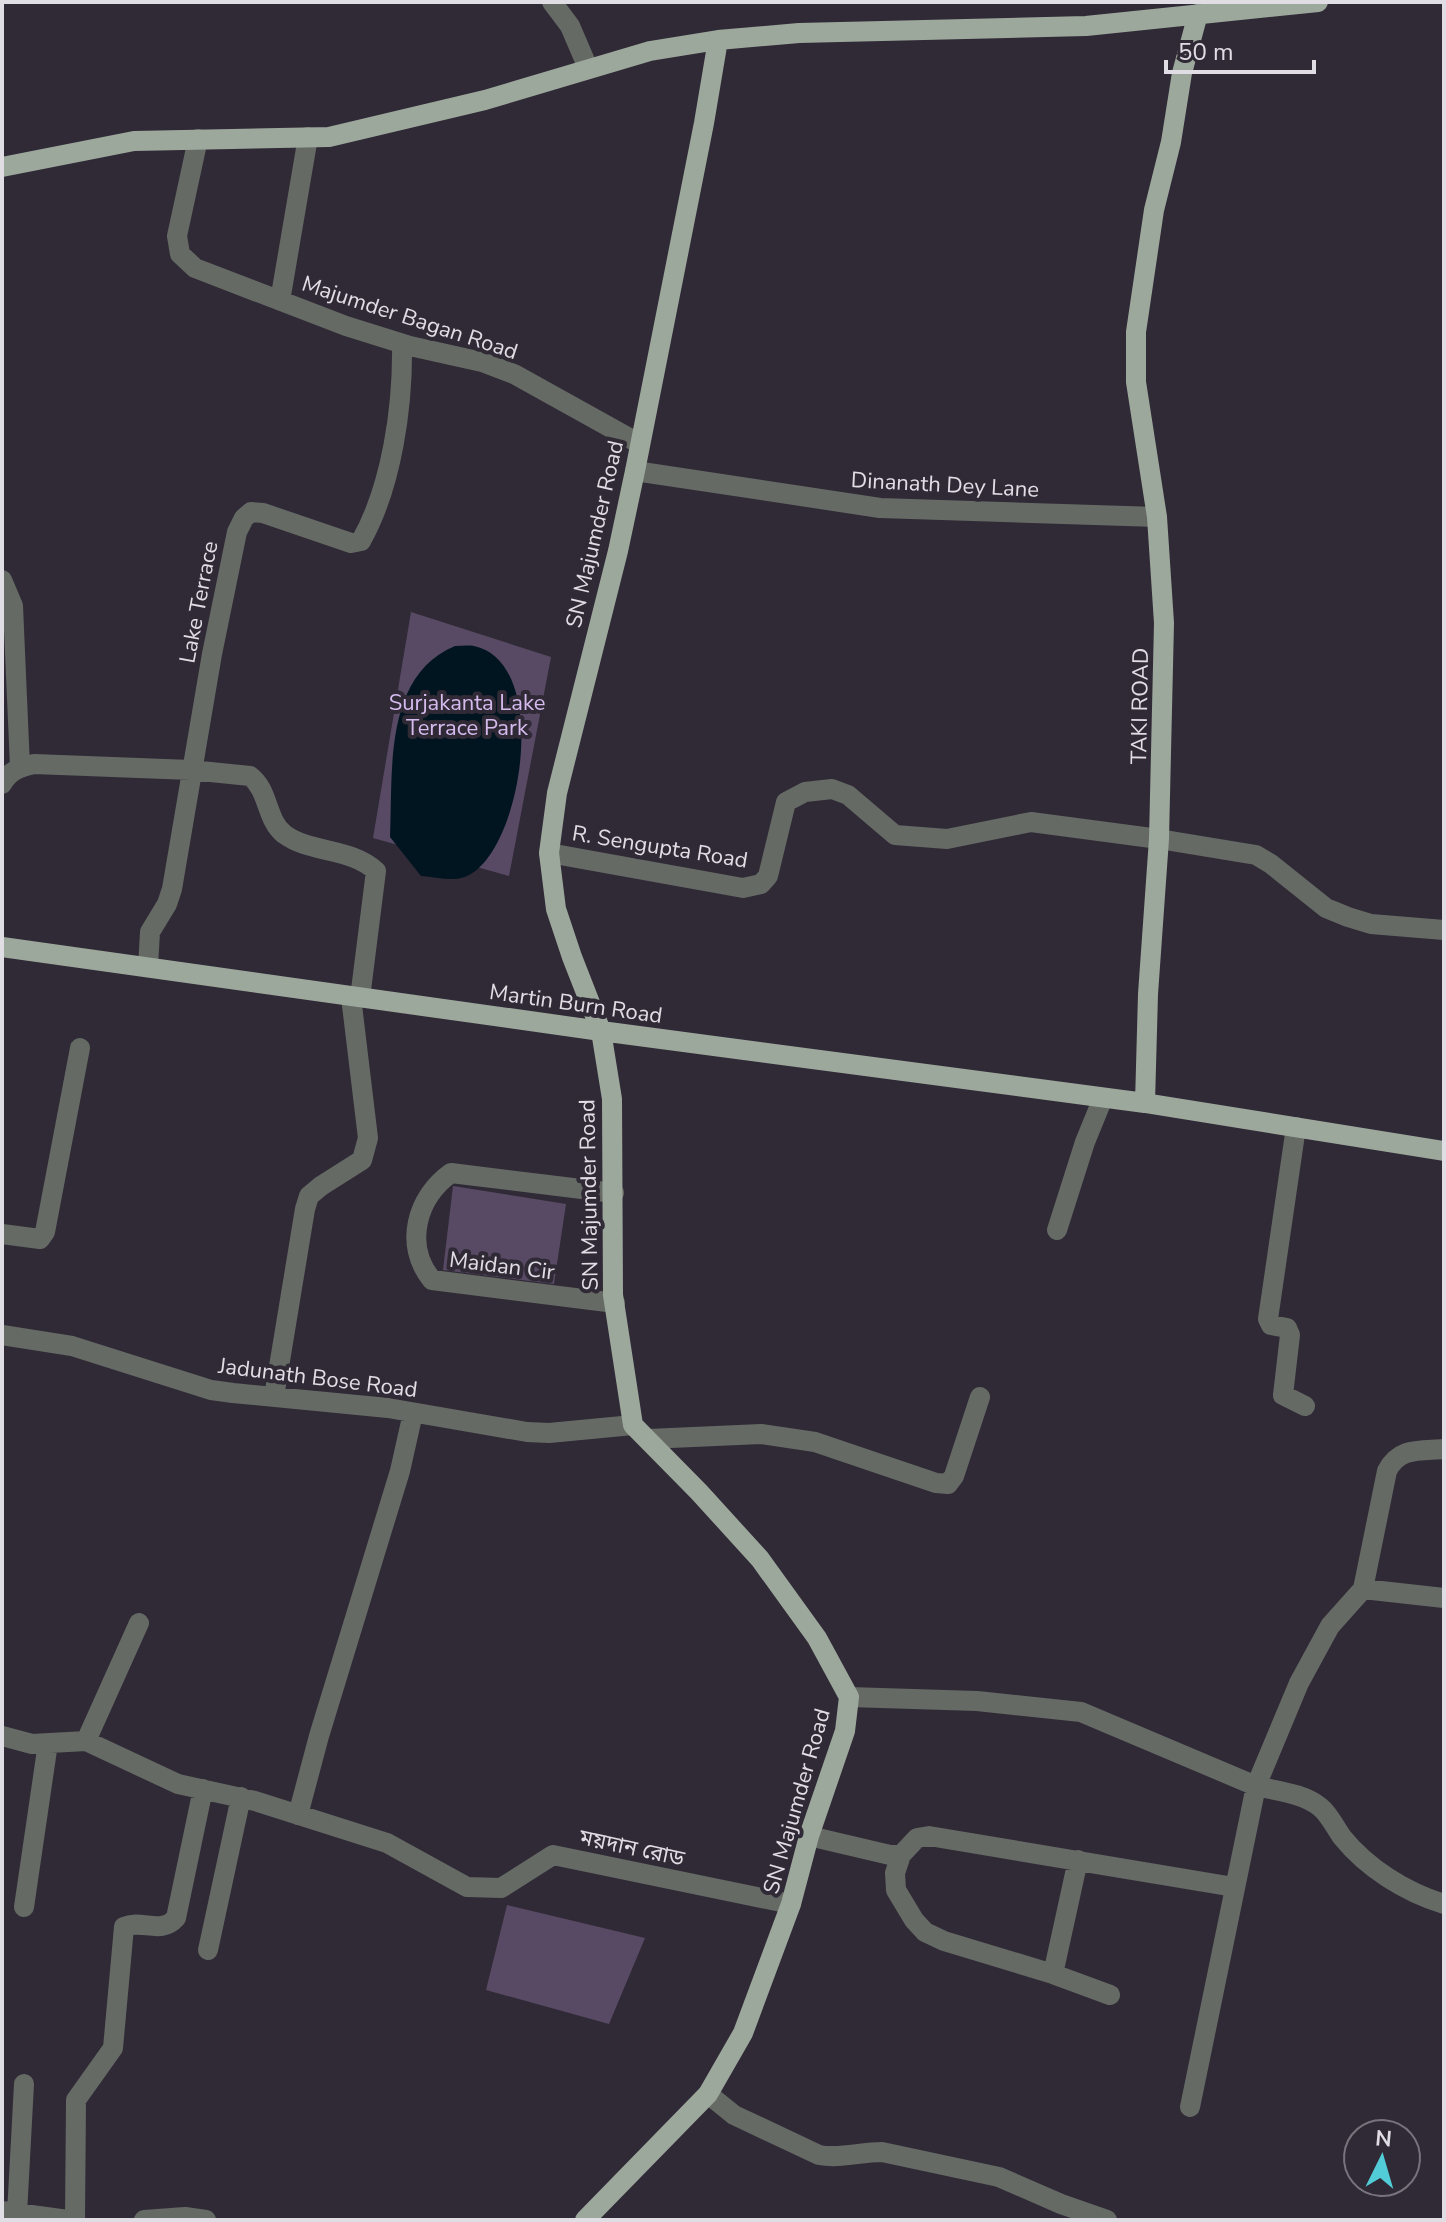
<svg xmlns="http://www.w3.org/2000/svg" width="1446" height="2222" font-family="'Nunito Sans','Noto Sans Bengali',sans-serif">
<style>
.green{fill:#584a64}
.water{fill:#001520}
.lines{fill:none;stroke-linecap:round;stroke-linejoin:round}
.minor{stroke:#656a65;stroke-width:20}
.major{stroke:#9da89d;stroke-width:20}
.labels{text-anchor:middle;stroke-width:8;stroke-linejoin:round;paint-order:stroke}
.street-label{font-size:22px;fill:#e1dde5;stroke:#302a36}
.park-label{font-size:22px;fill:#d5bbee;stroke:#302a36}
</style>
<rect width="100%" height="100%" fill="#302a36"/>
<path class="green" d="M411,612L551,657L509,876L373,838Z
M453,1186L566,1204L554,1284L443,1270Z
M507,1905L645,1938L609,2024L486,1990Z"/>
<path class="water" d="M455,646C461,646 468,645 474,646C551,662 523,847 469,875C454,883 438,877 421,876L390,837C393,772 383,676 455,646Z"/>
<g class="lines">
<path class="minor" d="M552,2L570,26L588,68
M198,139L177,236L180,254L195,268L346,326L410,346L482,362L514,374L640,444
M280,301L308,137
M635,471L880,508L1157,517
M2,580L13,606L20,767
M2,784C9,771 20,767 34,764L191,770L250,776C269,790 266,820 284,834C311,854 350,847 376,871L360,998
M549,853L743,888L761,884L768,876L786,802L805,792L832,789L848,795L895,835L947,839L1031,822L1159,839L1256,855L1271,864L1326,908L1348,917L1371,924L1444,930
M148,967L150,932L167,904L172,889L212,654L237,532L244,518L251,512L263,513L351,543L361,541C392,486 403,406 402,344
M1296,1127L1268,1319L1271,1325L1287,1328L1290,1335L1283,1395L1305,1406
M614,1193L451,1173C417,1197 403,1245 432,1280L615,1303
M1057,1230L1085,1142L1103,1098
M2,1234L40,1239L45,1232L80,1048
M2,1335L72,1346L211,1390L233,1393L388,1408L527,1432L549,1433L633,1425
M274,1397L305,1209L309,1196L321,1186L362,1160L368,1138L351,997
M648,1439L761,1434L815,1442L936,1483L948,1484L954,1476L980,1397
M1444,1449C1420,1451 1399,1447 1387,1471L1363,1589L1330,1626L1299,1683L1256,1786C1276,1791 1303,1793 1320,1807C1329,1814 1335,1827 1342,1837C1367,1868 1405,1892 1444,1904
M1363,1589L1444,1598
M849,1697L977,1701L1081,1712L1256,1786L1190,2107
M2,1736L32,1744L86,1741L178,1784L255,1801L387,1843L467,1887L501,1888L553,1855L791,1904
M86,1741L139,1623
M298,1815L319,1736L400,1471L413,1413
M809,1836L890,1855H901L917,1838L929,1836L1234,1887
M901,1855L895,1873L896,1890L914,1920L925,1932L944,1941L1053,1974L1110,1995
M24,1907L48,1743
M208,1950L241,1797
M1053,1974L1078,1860
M708,2094L734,2115L819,2155C840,2159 860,2152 882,2152L999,2177L1061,2204L1107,2220
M2,2211L68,2220
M17,2214L24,2084
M75,2220L76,2100L113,2048L124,1927C142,1919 161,1935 176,1918L203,1789
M144,2220L185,2217L206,2220"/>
<path class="major" d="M1198,14L1182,73L1171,142L1154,210L1136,332V382L1157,517L1164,623L1159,839L1148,994L1145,1103L1444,1151
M2,167L134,141L329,137L485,100L650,51L718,40L799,33L1086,26L1318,2
M2,947L601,1031L1145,1103
M585,2220L708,2094L743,2033L791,1904L809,1836L845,1731L849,1697L817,1638L760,1559L699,1492L633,1425L613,1295L612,1099L601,1031L572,957L556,909L549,853L557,793L618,551L635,471L704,123L718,40"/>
</g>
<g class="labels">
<g class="street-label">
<text transform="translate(410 317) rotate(18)" y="8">Majumder Bagan Road</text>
<text transform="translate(945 484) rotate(3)" y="8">Dinanath Dey Lane</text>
<text transform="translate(594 534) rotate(-77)" y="8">SN Majumder Road</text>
<text transform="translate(198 602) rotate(-79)" y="8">Lake Terrace</text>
<text transform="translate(1139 706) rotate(-89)" y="8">TAKI ROAD</text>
<text transform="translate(660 846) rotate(9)" y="8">R. Sengupta Road</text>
<text transform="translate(576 1003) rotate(8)" y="8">Martin Burn Road</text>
<text transform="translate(588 1195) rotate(-91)" y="8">SN Majumder Road</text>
<text transform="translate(502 1265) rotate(7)" y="8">Maidan Cir</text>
<text transform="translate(318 1377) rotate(7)" y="8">Jadunath Bose Road</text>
<text transform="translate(796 1801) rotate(-74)" y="8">SN Majumder Road</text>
<text transform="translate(632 1847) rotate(12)" y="8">ময়দান রোড</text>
</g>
<g class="park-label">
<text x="467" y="710">Surjakanta Lake<tspan x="467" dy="25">Terrace Park</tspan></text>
</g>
</g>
<rect width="1446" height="2222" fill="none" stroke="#e1dde5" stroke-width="8"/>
<g transform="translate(1382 2158) rotate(5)"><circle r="38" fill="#302a36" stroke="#77727c" stroke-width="2"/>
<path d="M0-6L14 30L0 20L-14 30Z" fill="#52ccd6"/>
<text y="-12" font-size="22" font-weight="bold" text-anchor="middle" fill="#e1dde5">N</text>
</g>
<path d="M1166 60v12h148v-12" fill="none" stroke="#e1dde5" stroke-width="4"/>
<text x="1178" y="60" font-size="24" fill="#e1dde5" stroke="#302a36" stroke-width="6" paint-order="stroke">50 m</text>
</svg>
